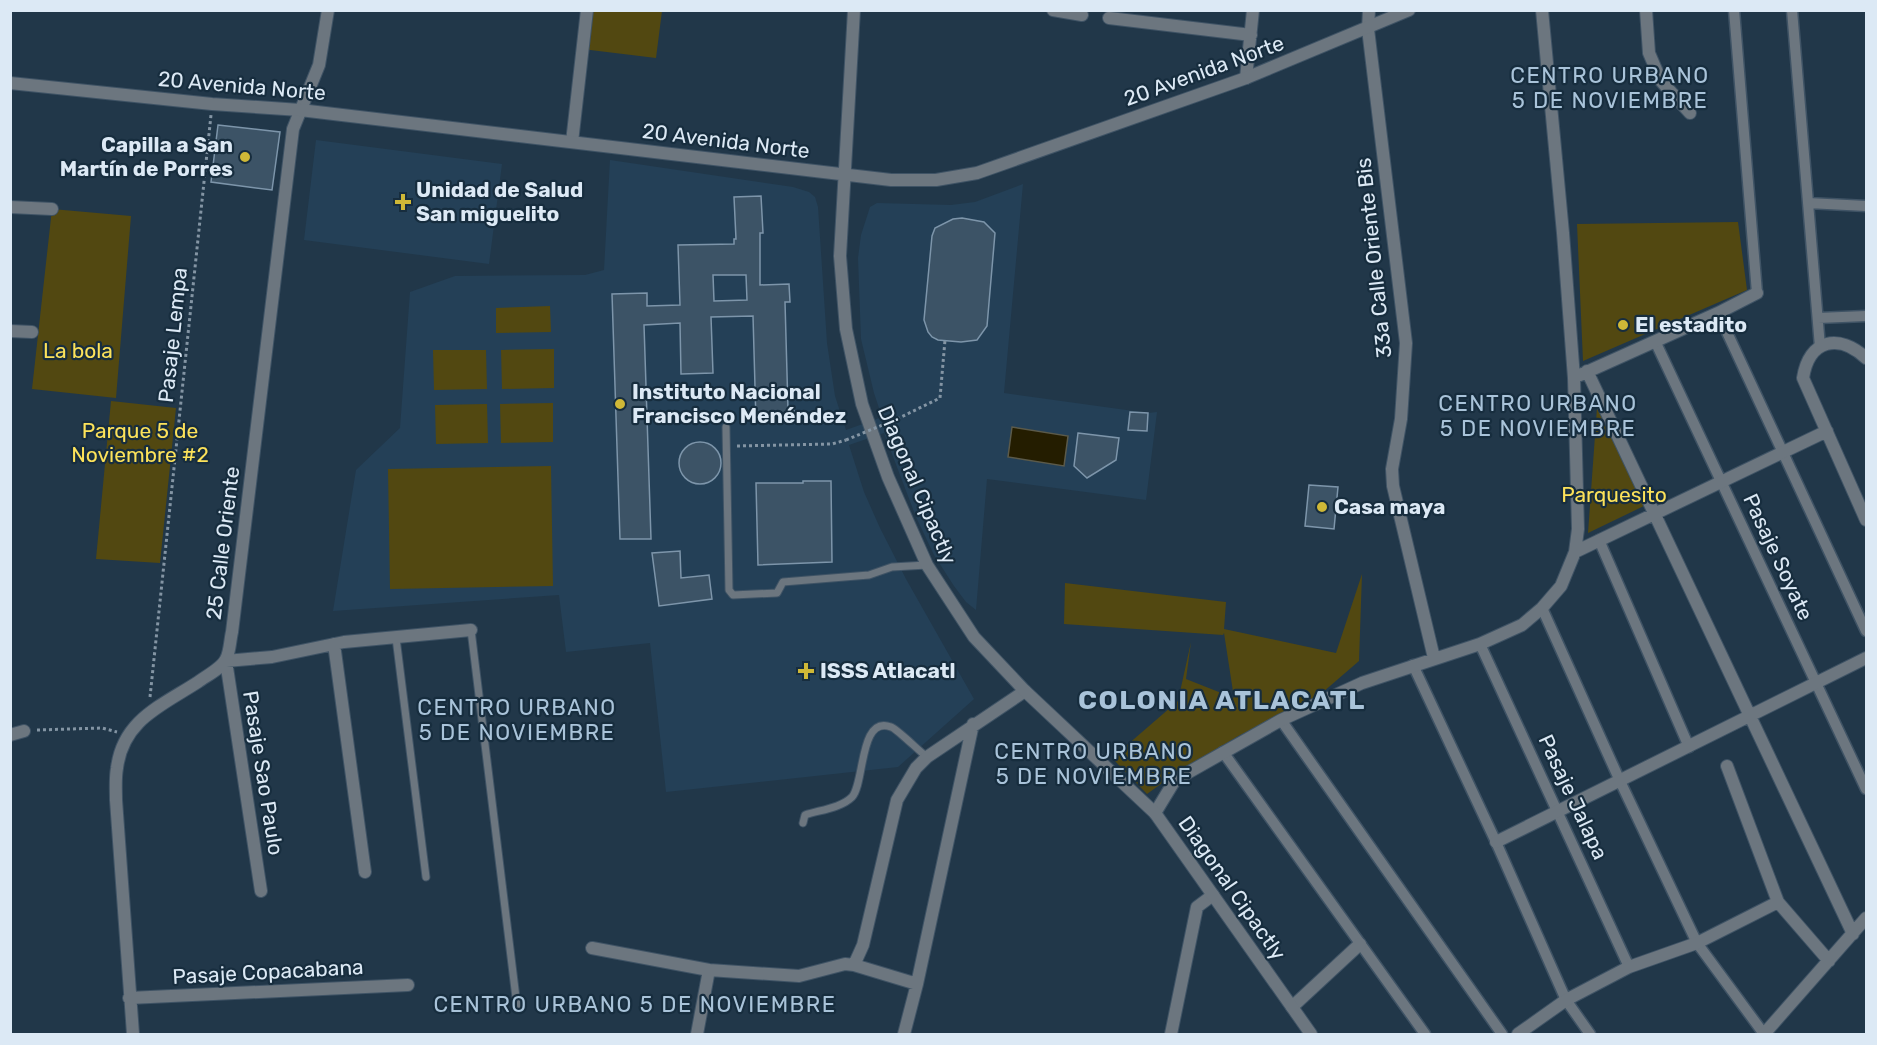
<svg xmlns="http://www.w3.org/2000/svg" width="1877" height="1045" font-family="Rubik,sans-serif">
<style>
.built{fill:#244057}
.green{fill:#524811}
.water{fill:#241d00;stroke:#5b5a4a;stroke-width:1.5}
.building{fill:#3c5366;stroke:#7d95aa;stroke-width:1.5;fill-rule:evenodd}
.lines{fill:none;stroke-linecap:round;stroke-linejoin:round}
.service-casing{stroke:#3f5365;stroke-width:9}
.pedestrian-casing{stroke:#3f5365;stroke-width:13}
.minor-casing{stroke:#3f5365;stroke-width:14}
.tertiary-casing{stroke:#3f5365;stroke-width:14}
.path{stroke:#8495a4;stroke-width:3;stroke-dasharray:3 3;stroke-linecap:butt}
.service{stroke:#6c767f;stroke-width:7}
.pedestrian{stroke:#6c767f;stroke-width:10}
.minor{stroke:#6c767f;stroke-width:12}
.tertiary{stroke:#6c767f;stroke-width:12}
.path-bridge{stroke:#8495a4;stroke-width:3;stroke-dasharray:3 3;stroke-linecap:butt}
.poi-dot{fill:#cfb837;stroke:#172d3e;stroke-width:2}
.labels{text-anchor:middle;stroke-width:4.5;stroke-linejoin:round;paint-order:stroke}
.street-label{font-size:21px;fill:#dce9f5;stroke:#172d3e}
.poi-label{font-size:21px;font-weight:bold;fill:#dce9f5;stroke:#172d3e;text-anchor:start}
.park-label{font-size:21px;fill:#fce25a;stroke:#172d3e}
.neighbourhood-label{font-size:22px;letter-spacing:1.5px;fill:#a9c3d9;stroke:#172d3e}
.district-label{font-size:27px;font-weight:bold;letter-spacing:1.5px;fill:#a9c3d9;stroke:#172d3e}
</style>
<rect width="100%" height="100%" fill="#213749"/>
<path class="built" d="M316,140L502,164L489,264L304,240Z
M610,160L793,187L809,192L815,197L818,207L827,343L835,396L846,430L882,417L874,393L861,339L858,258L861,235L870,207L877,203L951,205L975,202L1023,184L1004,393L1148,413L1157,412L1146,500L987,479L976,610L966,602L954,586L934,555L916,517L884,433L849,445L864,492L880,528L906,579L974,699L898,767L666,792L650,643L566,652L559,595L333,611L356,470L400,428L410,292L455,276L585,275L604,270Z"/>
<path class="green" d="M587,11H662L656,58L582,49Z
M52,209L131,216L116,398L32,389Z
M1738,222L1747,290L1583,361L1577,224Z
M550,306L551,332L496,333V308Z
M554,349V388L502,389L501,350Z
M433,350H486L487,389L434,390Z
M111,401L176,408L160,563L96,559Z
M553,403V442L501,443L500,404Z
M487,404L488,443L436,444L435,405Z
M1597,408L1646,505L1588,533Z
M551,466L553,586L390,589L388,469Z
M1362,574L1359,661L1308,705L1240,735L1172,776L1147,794L1112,758L1178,701L1191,642L1186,679L1234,698L1224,633L1223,635L1064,624L1065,583L1226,602L1224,629L1336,653Z"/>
<path class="water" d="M1012,427L1068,436L1064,466L1008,457Z"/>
<path class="building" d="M218,125L280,132L272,190L211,182Z
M761,196L763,233H760V285L789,284L790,302H785L788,409H794V421L756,422L753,316L711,317L713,373L681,374L680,323L644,325L651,539H620L612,294L647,293V306L680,305L678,245L734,244V239H736L734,197ZM713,275H746L747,300L714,301Z
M962,218L984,222L995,233L987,326L977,340L961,342L938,340L932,337L928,332L924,320L932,236L935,228L953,219Z
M1130,412L1148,413L1147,431L1128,430Z
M1078,433L1119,438L1116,460L1087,478L1074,466Z
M679 463a21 21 0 1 1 42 0a21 21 0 1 1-42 0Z
M803,481H831L832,562L758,565L756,483H803Z
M1309,485L1338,487L1334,529L1305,526Z
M680,551L681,578L709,575L712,599L659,606L652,553Z"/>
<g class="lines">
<defs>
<path id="service" d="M726,427L729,590L733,595L777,593L783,582L869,575L892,567L927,565
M471,630L517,1006
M396,638L426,877
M803,823L805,815C820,810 841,808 852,797C865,783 859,715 891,727C896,728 920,752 927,757"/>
<path id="pedestrian" d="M1734,10L1757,293
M1792,10L1820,347
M1808,203L1866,206
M1718,313L1866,631
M1818,318L1866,316
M1655,341L1866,789
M1599,540L1689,747
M1542,608L1620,781L1697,943L1764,1034
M1480,644L1629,967
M1413,665L1496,842L1566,1000L1590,1034
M1281,720L1502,1034
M1223,752L1425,1034"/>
<path id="minor" d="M1053,10L1082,15
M1369,10L1368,29L1406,343L1401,419L1392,469L1393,486L1434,658
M1646,10L1649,53L1661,81L1690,113
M1109,18L1251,35
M1246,78L1253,10
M572,142L587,10
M10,207L52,209
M10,331L32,332
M1866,358C1839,333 1809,339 1803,378L1866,520
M1587,371L1853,934
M1580,375L1718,313L1757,293
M1575,552L1827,431
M334,644L365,872
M10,735L24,731
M1727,766L1778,902L1829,961
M1155,813L1175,780L1281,720L1362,683L1480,644L1522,625L1542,608L1561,586L1575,552L1578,529L1574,378L1563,233L1542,10
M1496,842L1866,658
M261,891L226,661L272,657L344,642L471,630
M592,948L709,970L799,976L845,964L854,965L863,945L897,800L916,768L927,757L1025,691
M854,965L917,984
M129,998L408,985
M1292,1007L1360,944
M133,1034L116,800C116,790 115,779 117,768C123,720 161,706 198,682C206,676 222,668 226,659C230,652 230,640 232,632L293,129L319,65L328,10
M697,1034L709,970
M904,1034L917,984L973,724
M1171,1034L1197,907L1213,895
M1518,1034L1566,1000L1629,967L1697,943L1778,902
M1764,1034L1866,918"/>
<path id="tertiary" d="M854,10L840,256L846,329L862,404L888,477L927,565L974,637L1025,691L1155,813L1311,1034
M10,83L212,104L300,110L891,180H936L977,173L1246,78L1409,10"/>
</defs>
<use href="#service" class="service-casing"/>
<use href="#pedestrian" class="pedestrian-casing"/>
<use href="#minor" class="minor-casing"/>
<use href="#tertiary" class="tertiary-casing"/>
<path class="path" d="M897,419L940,398L945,340
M737,446L832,444L846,440
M150,697L211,115
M37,730L102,728L117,732"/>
<use href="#service" class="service"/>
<use href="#pedestrian" class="pedestrian"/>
<use href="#minor" class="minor"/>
<use href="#tertiary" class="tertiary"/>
<path class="path-bridge" d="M846,440L897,419"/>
</g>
<g class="poi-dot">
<circle cx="245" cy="157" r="6"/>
<path d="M400 193h6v6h6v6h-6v6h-6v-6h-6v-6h6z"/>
<circle cx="1623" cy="325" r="6"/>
<circle cx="620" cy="404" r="6"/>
<circle cx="1322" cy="507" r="6"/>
<path d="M803 662h6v6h6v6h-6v6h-6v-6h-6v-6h6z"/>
</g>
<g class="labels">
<g class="street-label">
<text transform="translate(1204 71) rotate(-20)" y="7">20 Avenida Norte</text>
<text transform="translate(242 86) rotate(5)" y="7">20 Avenida Norte</text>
<text transform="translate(726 141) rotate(7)" y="7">20 Avenida Norte</text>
<text transform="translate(1374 258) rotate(-96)" y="7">33a Calle Oriente Bis</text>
<text transform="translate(173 335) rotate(-84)" y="7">Pasaje Lempa</text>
<text transform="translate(917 485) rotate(67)" y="7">Diagonal Cipactly</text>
<text transform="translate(223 543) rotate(-83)" y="7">25 Calle Oriente</text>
<text transform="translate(1778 557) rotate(65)" y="7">Pasaje Soyate</text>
<text transform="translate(263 773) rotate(81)" y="7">Pasaje Sao Paulo</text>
<text transform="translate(1573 797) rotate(65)" y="7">Pasaje Jalapa</text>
<text transform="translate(1232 888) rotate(55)" y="7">Diagonal Cipactly</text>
<text transform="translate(268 972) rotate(-3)" y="7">Pasaje Copacabana</text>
</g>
<g class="poi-label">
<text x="233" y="152" text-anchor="end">Capilla a San<tspan x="233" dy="24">Martín de Porres</tspan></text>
<text x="416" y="197">Unidad de Salud<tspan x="416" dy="24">San miguelito</tspan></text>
<text x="1635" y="332">El estadito</text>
<text x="632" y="399">Instituto Nacional<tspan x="632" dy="24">Francisco Menéndez</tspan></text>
<text x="1334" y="514">Casa maya</text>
<text x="820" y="678">ISSS Atlacatl</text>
</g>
<g class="park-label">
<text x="78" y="358">La bola</text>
<text x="140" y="438">Parque 5 de<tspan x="140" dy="24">Noviembre #2</tspan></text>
<text x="1614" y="502">Parquesito</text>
</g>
<g class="neighbourhood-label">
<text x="1610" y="83">CENTRO URBANO<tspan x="1610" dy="25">5 DE NOVIEMBRE</tspan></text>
<text x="1538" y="411">CENTRO URBANO<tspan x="1538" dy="25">5 DE NOVIEMBRE</tspan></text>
<text x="517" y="715">CENTRO URBANO<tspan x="517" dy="25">5 DE NOVIEMBRE</tspan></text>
<text x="1094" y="759">CENTRO URBANO<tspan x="1094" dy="25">5 DE NOVIEMBRE</tspan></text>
<text x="635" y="1012">CENTRO URBANO 5 DE NOVIEMBRE</text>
</g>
<g class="district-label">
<text x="1222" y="709">COLONIA ATLACATL</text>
</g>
</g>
<rect width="1877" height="1045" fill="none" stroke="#dce9f5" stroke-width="24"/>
</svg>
